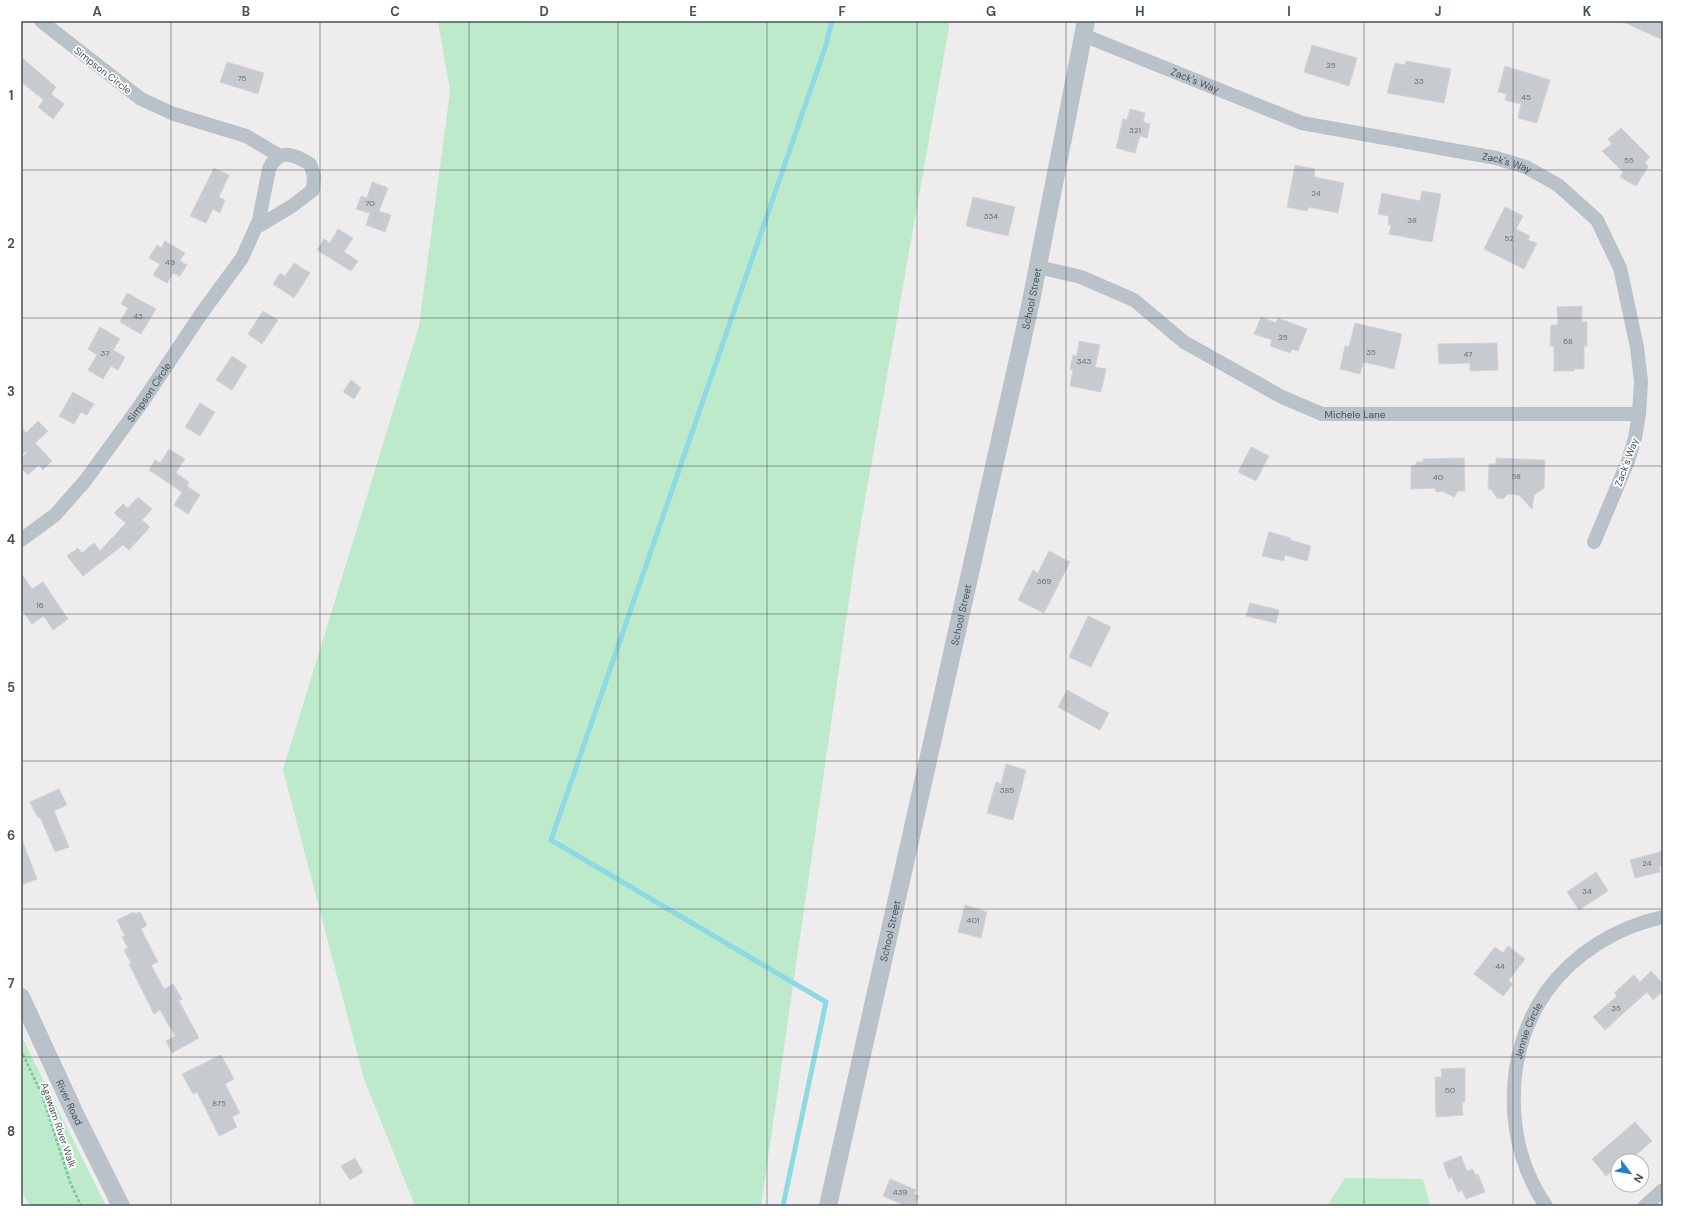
<svg xmlns="http://www.w3.org/2000/svg" width="1684" height="1227" font-family="'DM Sans',sans-serif">
<style>
.green{fill:#bdeacb}
.lines{fill:none;stroke-linecap:round;stroke-linejoin:round}
.stream{stroke:#8dd9e4;stroke-width:5}
.building{fill:#c7cacf;stroke:#d1d3d8}
.path{stroke:#78c599;stroke-width:2.5;stroke-dasharray:3 2;stroke-linecap:butt}
.minor{stroke:#b9c2c8;stroke-width:14}
.tertiary{stroke:#b9c2c8;stroke-width:18}
.grid{fill:none;stroke:#465158;stroke-width:1;stroke-opacity:0.55}
.labels{text-anchor:middle;stroke-width:3.5;stroke-linejoin:round;paint-order:stroke}
.number-label{font-size:8px;fill:#666f76}
.street-label{font-size:10px;fill:#465158;stroke:#fff}
.neatline{fill:none;stroke:#465158;stroke-width:1.5}
.grid-label{font-size:13px;text-anchor:middle;font-weight:bold;fill:#465158}
</style>
<rect width="100%" height="100%" fill="#efeced"/>
<path class="green" d="M438,21H950L857,545L761,1206H415L364,1079L283,770L419,326L450,91Z
M21,1035L106,1206H30L21,1190Z
M1345,1178L1423,1179L1430,1206H1327Z"/>
<g class="lines">
<path class="stream" d="M783,1206L826,1002L551,840L825,48L832,21"/>
</g>
<path class="building" d="M1621,21H1663V40Z
M1312,45L1357,58L1349,86L1304,72Z
M21,57L56,87L51,94L64,104L53,119L38,107L44,100L21,82Z
M1406,61L1451,69L1444,103L1387,93L1395,63L1405,65Z
M227,62L264,73L258,94L220,82Z
M1505,66L1550,80L1537,123L1518,118L1521,104L1505,100L1507,94L1498,92Z
M1130,109L1145,113L1143,122L1150,124L1147,138L1140,136L1135,153L1116,148L1123,119L1127,120Z
M1621,128L1650,157L1645,162L1648,167L1636,186L1620,177L1623,172L1602,151L1612,144L1608,139Z
M1295,165L1315,169L1314,177L1344,183L1338,213L1309,207L1307,211L1287,207Z
M214,168L229,175L219,197L225,200L220,213L213,209L206,223L190,216Z
M372,182L388,188L379,211L391,215L385,232L366,225L370,213L356,209L361,196L367,198Z
M1422,191L1441,194L1432,242L1389,234L1391,225H1388L1389,216L1378,214L1382,193L1420,201Z
M973,197L1015,207L1008,236L966,226Z
M1505,207L1523,216L1516,229L1530,236L1528,240L1537,243L1524,269L1484,249Z
M338,229L353,238L344,252L358,261L351,271L317,250L324,239L330,243Z
M165,241L185,253L180,261L187,265L180,276L173,273L167,283L153,275L160,264L149,258L157,245L161,248Z
M294,263L310,273L294,298L273,284L280,273L285,276Z
M127,293L156,309L141,334L120,322L128,308L121,304Z
M1582,306V322H1587V346H1584V369H1574V371H1554V346H1550L1551,325H1558L1557,307Z
M263,311L278,320L262,344L248,334Z
M1261,317L1276,323L1278,318L1307,329L1298,351L1292,349L1290,353L1270,346L1272,340L1254,334Z
M1355,323L1402,334L1394,369L1363,362L1360,374L1340,369L1345,346L1349,347Z
M100,327L120,339L113,350L125,357L118,370L111,366L103,379L88,370L97,355L88,349Z
M1079,341L1100,345L1095,367L1106,369L1101,392L1070,386L1073,370L1070,369L1073,355L1077,356Z
M1497,343L1498,370L1470,371V363L1439,364L1438,344Z
M232,356L247,366L232,390L216,380Z
M351,380L361,388L354,399L343,392Z
M73,392L94,404L87,415L81,412L74,424L59,416Z
M200,403L215,412L200,436L185,427Z
M38,421L48,431L35,443L52,461L43,470L39,465L28,475L21,468V458L27,453L26,451L21,456V427L26,433Z
M1251,447L1269,456L1256,481L1238,472Z
M169,449L185,459L176,473L189,482L187,486L200,495L188,514L174,505L182,492L149,470L155,460L160,463Z
M1464,458L1465,491H1458L1454,497L1442,491L1436,492L1435,488L1411,489V466L1416,465V462H1423V459Z
M1496,458L1545,460L1544,488L1534,495L1532,509L1519,495L1508,494L1503,499L1497,498L1491,489H1488L1489,464H1496Z
M138,497L152,509L142,520L150,527L129,550L123,545L83,576L67,556L78,548L82,553L94,543L100,551L126,523L114,513L123,504L128,508Z
M1269,532L1291,538L1290,540L1311,546L1307,561L1285,555L1284,561L1262,556Z
M1049,551L1070,562L1044,613L1018,600L1033,570L1038,573Z
M21,573L32,589L43,582L68,619L53,630L44,616L32,624L21,609Z
M1250,603L1279,610L1276,623L1246,616Z
M1088,616L1111,627L1091,667L1069,657Z
M1067,690L1109,713L1100,730L1058,707Z
M1006,764L1026,770L1013,820L987,813L996,782L1001,784Z
M59,789L67,805L54,811L69,847L55,852L40,817L38,818L30,802Z
M22,840L37,879L21,885V841Z
M1663,851V866L1659,867L1660,872L1635,878L1630,860Z
M1596,872L1608,891L1579,910L1567,892Z
M965,905L987,912L981,938L958,932Z
M134,912L135,914L140,912L147,925L141,929L158,962L151,965L164,989L173,984L182,999L179,1001L199,1038L172,1053L166,1041L175,1036L160,1010L154,1014L129,964L131,963L124,950L128,948L122,937L125,936L117,920Z
M1508,946L1525,959L1508,981L1513,984L1503,996L1474,974L1495,947L1503,953Z
M1651,971L1663,984V991L1653,1000L1647,992L1605,1030L1593,1017L1617,996L1614,993L1634,975L1640,982Z
M221,1055L234,1079L225,1084L240,1113L232,1117L237,1127L219,1136L197,1092L193,1094L182,1074Z
M1465,1068V1102H1462L1463,1115L1436,1117L1435,1077H1442L1441,1069Z
M1635,1122L1652,1141L1629,1161H1618V1166L1606,1176L1592,1159Z
M1461,1156L1467,1171L1473,1169L1475,1175L1478,1174L1485,1192L1466,1199L1462,1190L1458,1192L1452,1177L1449,1179L1443,1163Z
M355,1158L363,1172L350,1180L341,1166Z
M890,1179L916,1190L914,1194L919,1196L914,1206H906L883,1196Z"/>
<g class="lines">
<path class="path" d="M21,1050L42,1095L70,1182L81,1206"/>
<g class="minor">
<path id="s1" d="M1083,35L1302,123L1496,158L1526,167L1558,185L1597,220L1620,268L1637,347L1641,381L1639,414L1635,438L1628,461L1594,542"/>
<path d="M257,227L292,206L313,190L314,176L310,164C301,159 291,152 280,156"/>
<path id="s2" d="M1038,267L1081,277L1134,300L1184,342L1282,397L1322,414H1639"/>
<path id="s3" d="M21,540L55,515L85,481L141,404L201,314L242,258L259,220L269,169L272,163L280,156L246,136L174,114L141,99L41,21"/>
<path id="s4" d="M1546,1206C1503,1144 1503,1054 1546,992C1574,953 1617,927 1663,917"/>
<path d="M1645,1206L1663,1190"/>
</g>
<g class="tertiary">
<path id="s5" d="M21,997L76,1116L121,1206"/>
<path id="s6" d="M828,1206L1030,306L1086,21"/>
</g>
</g>
<path class="grid" d="M171,21V1206M320,21V1206M469,21V1206M618,21V1206M767,21V1206M917,21V1206M1066,21V1206M1215,21V1206M1364,21V1206M1513,21V1206M21,170H1663M21,318H1663M21,466H1663M21,614H1663M21,761H1663M21,909H1663M21,1057H1663"/>
<g class="labels">
<g class="number-label">
<text x="1331" y="68">25</text>
<text x="242" y="81">75</text>
<text x="1419" y="84">33</text>
<text x="1526" y="100">45</text>
<text x="1135" y="133">321</text>
<text x="1629" y="163">55</text>
<text x="1316" y="196">24</text>
<text x="370" y="206">70</text>
<text x="991" y="219">334</text>
<text x="1412" y="223">38</text>
<text x="1509" y="241">52</text>
<text x="170" y="265">49</text>
<text x="138" y="319">43</text>
<text x="1283" y="340">25</text>
<text x="1568" y="344">68</text>
<text x="1371" y="355">35</text>
<text x="105" y="356">37</text>
<text x="1468" y="357">47</text>
<text x="1084" y="364">343</text>
<text x="1516" y="479">58</text>
<text x="1438" y="480">40</text>
<text x="1044" y="584">369</text>
<text x="40" y="608">16</text>
<text x="1007" y="793">385</text>
<text x="1647" y="866">24</text>
<text x="1587" y="894">34</text>
<text x="973" y="923">401</text>
<text x="1500" y="969">44</text>
<text x="1616" y="1011">35</text>
<text x="1450" y="1093">50</text>
<text x="219" y="1106">875</text>
<text x="900" y="1195">439</text>
</g>
<g class="street-label">
<text transform="translate(103 70) rotate(38)" y="4">Simpson Circle</text>
<text dy="4" stroke="none"><textPath href="#s1" startOffset="121">Zack's Way</textPath></text>
<text dy="4" stroke="none"><textPath href="#s1" startOffset="445">Zack's Way</textPath></text>
<text dy="4" stroke="none"><textPath href="#s6" startOffset="930">School Street</textPath></text>
<text dy="4" stroke="none"><textPath href="#s3" startOffset="197">Simpson Circle</textPath></text>
<text dy="4" stroke="none"><textPath href="#s2" startOffset="356">Michele Lane</textPath></text>
<text transform="translate(1626 462) rotate(-70)" y="4">Zack's Way</text>
<text dy="4" stroke="none"><textPath href="#s6" startOffset="606">School Street</textPath></text>
<text dy="4" stroke="none"><textPath href="#s6" startOffset="282">School Street</textPath></text>
<text dy="4" stroke="none"><textPath href="#s4" startOffset="184">Jennie Circle</textPath></text>
<text dy="4" stroke="none"><textPath href="#s5" startOffset="116">River Road</textPath></text>
<text transform="translate(59 1125) rotate(71)" y="4">Agawam River Walk</text>
</g>
</g>
<rect width="1684" height="1227" fill="none" stroke="#ffffff" stroke-width="44"/>
<g transform="translate(1630 1173) rotate(121)"><circle r="19" fill="#ffffff" stroke="#b5b9bc"/>
<path d="M0-3L7 15L0 10L-7 15Z" fill="#267dcf"/>
<text y="-6" font-size="11" font-weight="bold" text-anchor="middle" fill="#465158">N</text>
</g>
<rect x="22" y="22" width="1640" height="1183" class="neatline"/>
<g class="grid-label">
<text x="97" y="16">A</text>
<text x="246" y="16">B</text>
<text x="395" y="16">C</text>
<text x="544" y="16">D</text>
<text x="693" y="16">E</text>
<text x="842" y="16">F</text>
<text x="991" y="16">G</text>
<text x="1140" y="16">H</text>
<text x="1289" y="16">I</text>
<text x="1438" y="16">J</text>
<text x="1587" y="16">K</text>
<text x="11" y="100">1</text>
<text x="11" y="248">2</text>
<text x="11" y="396">3</text>
<text x="11" y="544">4</text>
<text x="11" y="692">5</text>
<text x="11" y="840">6</text>
<text x="11" y="988">7</text>
<text x="11" y="1136">8</text>
</g>
</svg>
